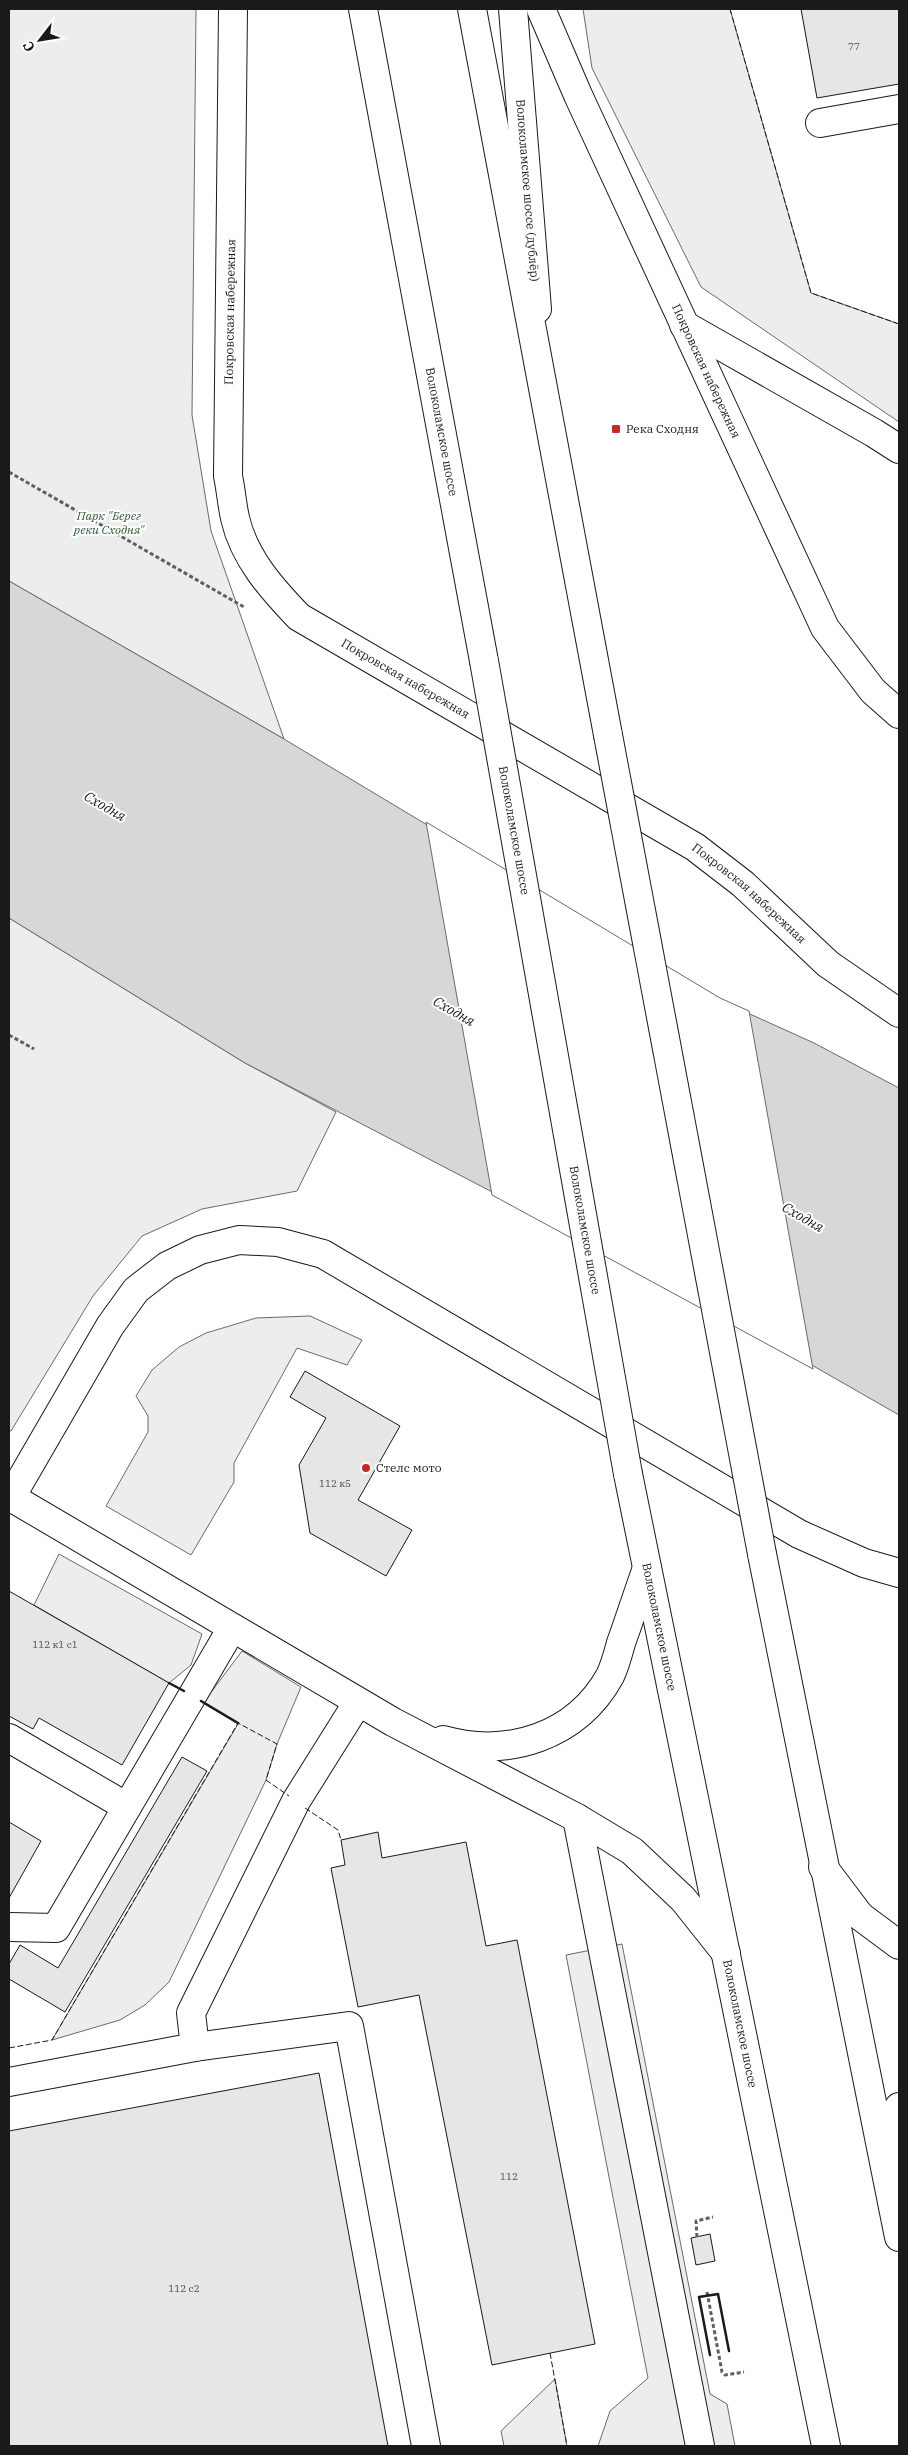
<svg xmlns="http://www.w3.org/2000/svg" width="908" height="2455" font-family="'IBM Plex Serif',serif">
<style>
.built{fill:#ededed;stroke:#6a6a6a}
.water{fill:#d7d7d7;stroke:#6a6a6a}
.pier{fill:#fff;stroke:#6a6a6a}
.building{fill:#e6e6e6;stroke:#1a1a1a}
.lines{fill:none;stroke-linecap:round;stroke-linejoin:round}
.minor-casing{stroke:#1a1a1a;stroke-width:30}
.major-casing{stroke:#1a1a1a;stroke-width:30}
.path{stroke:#5f5f5f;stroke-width:3;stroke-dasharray:4 2.5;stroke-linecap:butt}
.minor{stroke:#fff;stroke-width:28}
.major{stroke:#fff;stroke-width:28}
.major-bridge-casing{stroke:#1a1a1a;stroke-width:30;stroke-linecap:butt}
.major-bridge{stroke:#fff;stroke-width:28}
.fence{stroke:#1a1a1a;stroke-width:1;stroke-dasharray:6 2.5;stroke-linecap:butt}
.wall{stroke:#1a1a1a;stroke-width:2.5}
.poi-dot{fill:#c62828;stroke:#fff;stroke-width:2}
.labels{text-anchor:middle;stroke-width:4;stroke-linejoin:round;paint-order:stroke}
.number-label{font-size:10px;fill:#4d4d4d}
.street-label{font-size:12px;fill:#1a1a1a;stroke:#fff}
.poi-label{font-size:12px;fill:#1a1a1a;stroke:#fff;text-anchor:start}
.park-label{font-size:12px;font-style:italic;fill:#2b5a34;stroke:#fff}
.water-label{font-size:14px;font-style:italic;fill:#1a1a1a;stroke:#fff}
</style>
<rect width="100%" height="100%" fill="#fff"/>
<path class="built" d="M9,9H196L192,415L211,531L284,739L9,581Z
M583,9H730L811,293L899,324V422L701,287L592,68Z
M9,918L245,1063L336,1112L297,1191L202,1209L142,1236L93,1296L11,1431L9,1430Z
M310,1316L362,1340L347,1365L297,1348L234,1463V1482L191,1555L106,1506L148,1432V1416L136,1396L152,1370L179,1347L206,1333L256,1318Z
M59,1554L202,1634L191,1665L169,1683L34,1605Z
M242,1651L301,1687L277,1744L266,1780L169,1982L145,2005L120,2020L52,2040L238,1724L203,1703Z
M622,1944L710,2394L727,2404L735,2446H598L610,2411L648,2378L566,1955Z
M555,2379L567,2446H504L501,2431Z"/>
<path class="water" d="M9,581L284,739L719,1000L814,1043L899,1088V1415L768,1340L496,1194L245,1063L9,918Z"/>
<path class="pier" d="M426,822L720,998L749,1011L813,1369L492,1195Z"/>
<path class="building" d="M801,9H899V84L817,98Z
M305,1371L400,1426L358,1500L412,1530L386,1576L310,1533L299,1465L326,1418L290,1397Z
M9,1591L169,1683L122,1765L39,1718L33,1729L9,1716Z
M182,1757L207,1771L65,2012L9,1979V1964L20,1945L58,1968Z
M9,1822L41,1841L9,1898Z
M378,1832L382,1858L466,1842L486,1946L517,1940L595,2344L492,2365L419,1995L358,2007L331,1868L345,1865L341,1840Z
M319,2073L388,2446H9V2131Z
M710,2234L715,2261L696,2265L691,2238Z"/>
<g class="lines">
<defs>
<g id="minor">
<path id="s1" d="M233,9L228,476C231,490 232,505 235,518C244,558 272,589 299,617L695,847L743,884L828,964L899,1013"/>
<path id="s2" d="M513,9L537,309"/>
<path id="s3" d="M541,9L578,95L825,628L873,691L899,714"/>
<path d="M820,123L899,109"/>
<path d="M684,325L874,433L899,449"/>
<path d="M9,1496L393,1722L577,1818L632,1851L683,1899L726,1953"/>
<path d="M11,1497L110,1326L136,1290L167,1266L200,1250L239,1240L278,1242L323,1254L799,1534L864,1563L899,1573"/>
<path d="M9,1738L127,1807"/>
<path d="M443,1740C508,1758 576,1737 610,1676C615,1666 618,1654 621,1643C630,1618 638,1593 647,1568"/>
<path d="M577,1818L700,2446"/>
<path d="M823,1867L860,1916L899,1945"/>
<path d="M9,1927L56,1928L232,1628"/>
<path d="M195,2047L191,2013L296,1801L358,1702"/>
<path d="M9,2082L195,2047L349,2026L426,2446"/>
<path d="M891,2173L893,2123L899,2107"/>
</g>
<g id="major">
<path id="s4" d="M363,9L484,661"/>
<path d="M472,9L608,735"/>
<path id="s5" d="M628,1474L826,2446"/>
<path d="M762,1554L899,2237"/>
</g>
</defs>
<use href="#minor" class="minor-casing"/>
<use href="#major" class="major-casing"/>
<path class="path" d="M9,472L244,607
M9,1035L34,1049
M697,2237L696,2221L713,2217
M707,2292L722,2372L725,2375L744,2372"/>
<use href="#minor" class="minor"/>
<use href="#major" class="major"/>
<defs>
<g id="major-bridge">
<path id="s6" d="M484,661L628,1474"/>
<path d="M608,735L762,1554"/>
</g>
</defs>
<use href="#major-bridge" class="major-bridge-casing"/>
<use href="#major-bridge" class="major-bridge"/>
<path class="fence" d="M730,9L811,293L899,324
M305,1808L338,1830L341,1840
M9,2048L52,2040L238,1723L277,1744L266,1780L289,1796
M550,2353L567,2446"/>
<path class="wall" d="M169,1683L184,1691
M201,1701L238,1723
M710,2355L699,2297L718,2294L729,2351"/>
</g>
<g class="poi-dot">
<rect x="611" y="424" width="10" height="10" rx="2.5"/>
<circle cx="366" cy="1468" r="5"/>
</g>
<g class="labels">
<g class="number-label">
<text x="854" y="50">77</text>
<text x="335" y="1487">112 к5</text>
<text x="55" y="1648">112 к1 с1</text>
<text x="509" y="2180">112</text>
<text x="184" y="2292">112 с2</text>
</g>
<g class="street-label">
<text dy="4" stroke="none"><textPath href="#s2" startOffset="182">Волоколамское шоссе (дублёр)</textPath></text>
<text transform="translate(230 312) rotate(-89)" y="4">Покровская набережная</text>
<text dy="4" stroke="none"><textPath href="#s3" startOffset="398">Покровская набережная</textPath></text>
<text dy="4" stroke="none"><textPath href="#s4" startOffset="430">Волоколамское шоссе</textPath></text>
<text dy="4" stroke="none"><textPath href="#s1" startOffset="752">Покровская набережная</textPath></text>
<text dy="4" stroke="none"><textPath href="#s6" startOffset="172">Волоколамское шоссе</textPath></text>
<text dy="4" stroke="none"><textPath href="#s1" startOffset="1158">Покровская набережная</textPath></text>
<text dy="4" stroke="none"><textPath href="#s6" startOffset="578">Волоколамское шоссе</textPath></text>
<text dy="4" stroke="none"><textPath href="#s5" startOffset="156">Волоколамское шоссе</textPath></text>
<text dy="4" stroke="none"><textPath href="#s5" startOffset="561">Волоколамское шоссе</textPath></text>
</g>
<g class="poi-label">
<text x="626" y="433">Река Сходня</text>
<text x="376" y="1472">Стелс мото</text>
</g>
<g class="park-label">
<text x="109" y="520">Парк "Берег<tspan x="109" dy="14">реки Сходня"</tspan></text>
</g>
<g class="water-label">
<text transform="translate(105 806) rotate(30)" y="5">Сходня</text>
<text transform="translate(454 1011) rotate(30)" y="5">Сходня</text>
<text transform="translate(803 1217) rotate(30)" y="5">Сходня</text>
</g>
</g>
<rect width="908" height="2455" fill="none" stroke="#1a1a1a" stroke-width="20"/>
<g transform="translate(40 40) rotate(239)" stroke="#ffffff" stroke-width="4" paint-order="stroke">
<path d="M0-4L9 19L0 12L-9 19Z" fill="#1a1a1a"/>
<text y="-8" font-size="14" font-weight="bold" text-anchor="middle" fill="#1a1a1a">С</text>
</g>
</svg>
